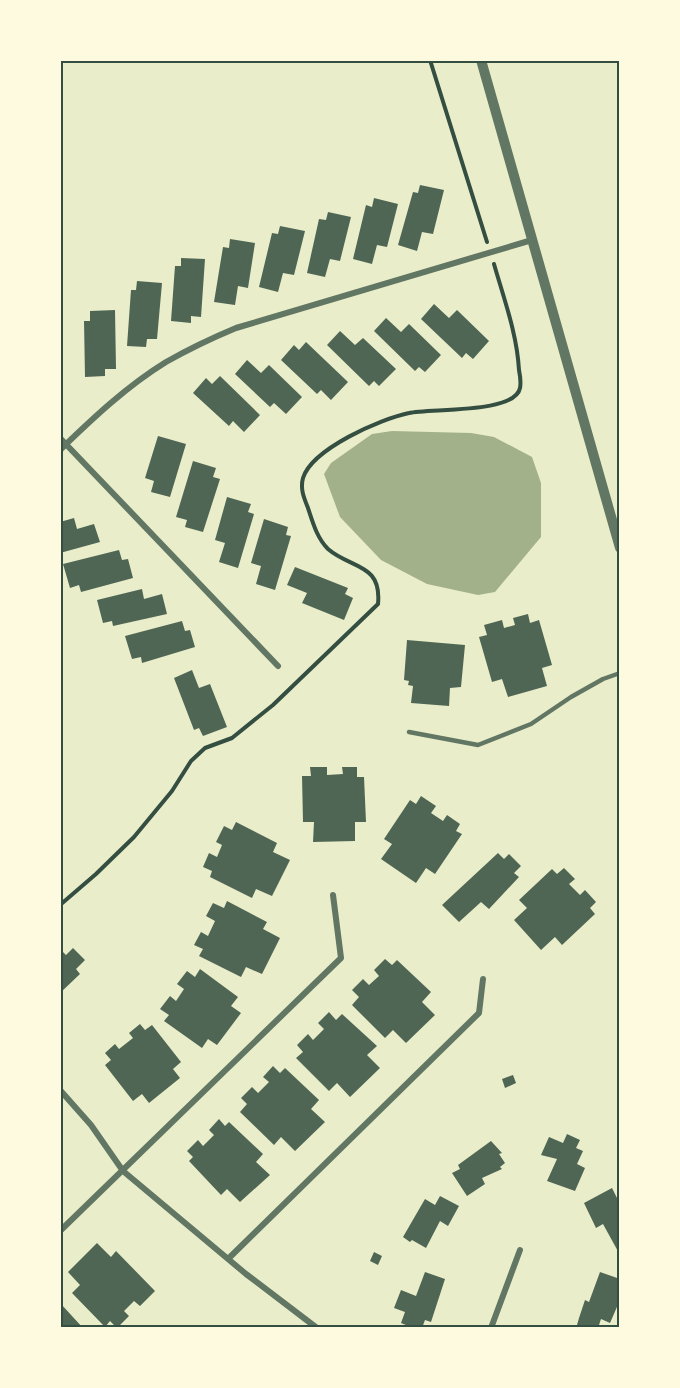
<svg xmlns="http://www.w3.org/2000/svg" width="680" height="1388" font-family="'Archivo Narrow',sans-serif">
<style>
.water{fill:#a3b18a}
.building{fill:#4f6655}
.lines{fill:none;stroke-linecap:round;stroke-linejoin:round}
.path{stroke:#344e41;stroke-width:4}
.service{stroke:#617663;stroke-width:4.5}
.minor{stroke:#617663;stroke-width:6}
.tertiary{stroke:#617663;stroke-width:10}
.neatline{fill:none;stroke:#344e41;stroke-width:2}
</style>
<rect width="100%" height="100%" fill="#e9edc9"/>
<path class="water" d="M392,431L471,433L494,437L532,457L541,483V537L495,592L478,595L427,584L381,560L340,517L324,474L331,463L372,434Z"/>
<path class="building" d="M420,185L444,190L433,234L422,232L417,251L398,245L413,192L418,193Z
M374,198L398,204L387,247L377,245L372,264L353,259L366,205L372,207Z
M328,212L351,217L340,261L330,259L325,277L307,273L319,219L326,220Z
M280,226L305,231L294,275L283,273L278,292L259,287L272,233L278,234Z
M230,239L255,243L248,288L238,286L235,305L214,302L223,247L229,248Z
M181,258L205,259L201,317L191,316V323L171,321L175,266H181Z
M137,281L162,283L157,339H147L146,347L127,346L131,290H136Z
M434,304L449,318L457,310L489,341L473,359L466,353L462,358L421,319Z
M115,310L116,369H105V376L85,377L84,321H90V311Z
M386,318L401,332L409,324L441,355L425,372L419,367L415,371L374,331Z
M340,331L355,345L363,338L396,369L379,386L374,381L369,386L327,345Z
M306,342L348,382L331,400L321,390L317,394L281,360L294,345L299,350Z
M247,360L261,373L269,365L302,397L286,414L274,403L270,407L235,374Z
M220,376L260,415L244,432L233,421L229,426L193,393L206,378L212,384Z
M158,436L186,444L170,497L151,492L154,481L145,478Z
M193,461L216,468L213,477L220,479L203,532L185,527L187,520L176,517Z
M227,497L251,504L248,512L254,514L238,568L219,562L225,543L215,540Z
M74,518L77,529L94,524L100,542L60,553V522Z
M264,519L288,527L286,535L291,536L275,590L256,584L261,566L251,563Z
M119,550L122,560L128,559L133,578L81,592L79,585L70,588L63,564Z
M295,567L348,588L345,594L353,598L344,620L302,603L307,593L287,585Z
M142,589L144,599L162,594L167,614L113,626L112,621L103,623L97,600Z
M528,614L530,623L539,620L552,665L542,668L547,686L508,697L502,679L492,682L479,637L487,635L484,625L502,620L504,628L515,625L513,618Z
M182,621L185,631L190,630L195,647L142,663L141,657L132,659L125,636Z
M407,640L465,645L461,687L450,688L449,706L411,703L413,686L408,685L409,681L404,680Z
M192,670L199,688L210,684L227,727L203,736L199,728L194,730L174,678Z
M310,767H327V775L343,774L342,767H357V777H364L366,822H355V841L313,842L314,822H303L302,776H311Z
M421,796L436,806L431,813L443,821L447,815L460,824L456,831L462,834L435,874L426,868L416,883L381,859L392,844L384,839L410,800L416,804Z
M236,822L277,843L273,852L290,860L272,896L256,889L252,898L210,877L212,871L203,867L209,853L217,857L222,845L216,842L224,826L232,830Z
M498,853L504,859L509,854L521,866L514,873L519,877L489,909L481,902L459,922L442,905Z
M564,868L575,879L569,884L580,895L585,890L596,902L590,908L595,914L562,945L555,937L541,950L514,920L527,908L519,900L552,869L557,874Z
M227,901L267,922L263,929L280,938L262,974L246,967L241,977L199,956L203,949L194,945L201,932L208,936L215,921L206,916L213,903L224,908Z
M73,948L85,960L76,969L80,974L60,993V949L66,955Z
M385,959L392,965L397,960L431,992L422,1002L435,1015L406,1043L393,1030L385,1038L352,1005L359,997L352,990L363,979L369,985L379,976L374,970Z
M200,969L238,997L231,1006L241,1013L217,1045L208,1039L202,1048L164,1021L169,1015L160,1009L170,996L176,1001L184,989L177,984L187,971L195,977Z
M329,1012L336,1020L342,1014L377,1046L367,1055L380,1068L350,1097L337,1083L329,1091L296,1058L303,1052L297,1045L308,1034L313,1040L324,1029L318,1023Z
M140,1024L145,1030L152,1025L181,1062L173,1069L180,1078L149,1103L142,1094L133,1101L105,1065L111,1060L105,1053L115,1044L119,1049L133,1038L129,1033Z
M273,1066L280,1073L285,1068L319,1100L311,1109L325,1122L295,1151L281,1137L274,1145L240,1112L247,1104L241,1098L252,1087L258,1093L269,1082L263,1077Z
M513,1075L516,1083L505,1088L502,1079Z
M219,1119L225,1126L229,1122L263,1154L256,1162L270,1175L240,1202L227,1189L221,1195L189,1161L193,1157L187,1151L198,1140L203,1146L214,1135L209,1130Z
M567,1134L580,1140L576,1148L583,1151L577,1164L585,1168L575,1191L547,1181L557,1159L541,1155L549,1137L563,1143Z
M491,1141L502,1153L499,1154L505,1163L500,1167L502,1169L482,1178L485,1184L467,1196L452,1173L460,1169L458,1165Z
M612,1188L620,1204V1255L603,1224L596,1228L584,1203Z
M440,1196L459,1206L448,1226L440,1221L426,1248L412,1240L410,1242L403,1237L425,1199L435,1205Z
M97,1243L111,1257L116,1251L155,1291L140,1306L134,1301L124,1311L129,1316L117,1328L110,1321L105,1327L72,1293L80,1285L68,1272Z
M374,1252L382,1256L378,1265L370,1261Z
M425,1272L445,1279L431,1322L425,1320L422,1328H413L401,1323L405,1312L394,1308L401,1290L416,1296Z
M600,1272L620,1279V1300L610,1323L601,1319L598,1328H584L577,1325L579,1318L585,1300L589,1302Z
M61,1304L83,1328H60Z"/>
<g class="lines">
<path class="path" d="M430,60L487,242
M60,905L96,874L134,837L172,791L191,761L205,748L232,738L273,705L378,604C382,563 351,569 328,549C317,538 313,523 308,508C304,498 300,489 303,478C312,449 380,419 409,413C429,408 515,414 520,388C521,383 520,375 519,370C517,334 504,299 494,264"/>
<path class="service" d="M409,732L478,745L531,724L571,697L603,679L620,673"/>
<path class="minor" d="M60,438L278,666
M60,450C93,418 127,386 166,362C189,349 212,338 236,328L532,240
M60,1090L91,1125L123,1171L246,1274L317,1328
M60,1231L341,958L333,895
M228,1259L479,1013L483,979
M491,1328L520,1250"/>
<path class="tertiary" d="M481,60L620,548"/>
</g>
<rect width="680" height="1388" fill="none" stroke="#fefae0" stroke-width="123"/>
<rect x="62" y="62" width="556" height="1264" class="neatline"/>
</svg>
